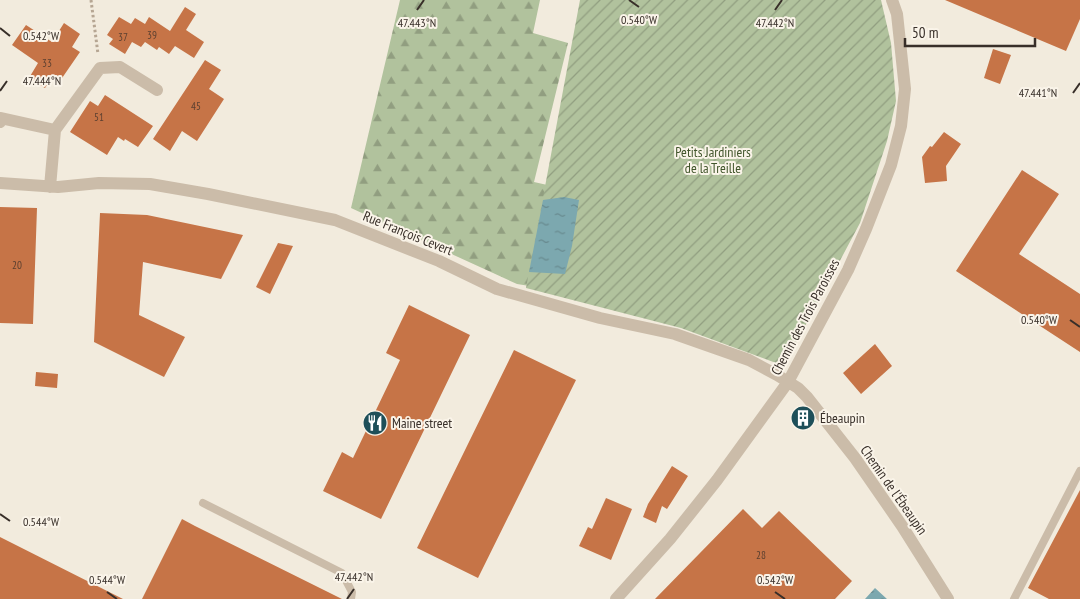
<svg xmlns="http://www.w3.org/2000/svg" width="1080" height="599" font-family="'PT Sans Narrow',sans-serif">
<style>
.forest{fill:url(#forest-firs)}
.garden{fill:url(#garden-furrows)}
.water{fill:url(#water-ripples)}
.building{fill:#c67447}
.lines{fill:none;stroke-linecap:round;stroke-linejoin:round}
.path{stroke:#b6a693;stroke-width:3;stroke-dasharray:2.5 2.5;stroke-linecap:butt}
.lane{stroke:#cbbca9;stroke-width:8}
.street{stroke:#cbbca9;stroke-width:12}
.ticks{fill:none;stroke:#382f29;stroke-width:2}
.labels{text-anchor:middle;stroke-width:4;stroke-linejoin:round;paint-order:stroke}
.number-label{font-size:11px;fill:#5c4030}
.park-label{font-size:14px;fill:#42562c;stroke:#faf4e9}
.street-label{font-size:14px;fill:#382f29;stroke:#faf4e9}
.poi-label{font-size:14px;fill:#382f29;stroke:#faf4e9;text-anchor:start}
.ticks-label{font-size:12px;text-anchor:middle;fill:#382f29;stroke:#faf4e9;stroke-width:4;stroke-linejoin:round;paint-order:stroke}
</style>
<defs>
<pattern id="forest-firs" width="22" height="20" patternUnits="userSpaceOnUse" patternTransform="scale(1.25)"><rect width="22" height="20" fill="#b1c29d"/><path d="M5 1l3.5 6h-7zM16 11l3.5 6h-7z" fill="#919e80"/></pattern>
<pattern id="garden-furrows" width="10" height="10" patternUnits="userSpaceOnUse" patternTransform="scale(1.25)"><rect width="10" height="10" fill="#b1c29d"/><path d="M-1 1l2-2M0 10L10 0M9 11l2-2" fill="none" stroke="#919e80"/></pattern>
<pattern id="water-ripples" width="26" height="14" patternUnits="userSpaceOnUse" patternTransform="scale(1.25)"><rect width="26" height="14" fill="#7ca8af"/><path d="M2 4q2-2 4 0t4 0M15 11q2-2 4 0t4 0" fill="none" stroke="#67898e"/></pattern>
</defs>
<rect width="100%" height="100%" fill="#f2ebdd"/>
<path class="forest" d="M400,0H540L533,33L568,43L534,182L623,202L599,297L517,284L351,208Z"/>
<path class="garden" d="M580,0H881L891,43L896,101L887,141L860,223L787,360L776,363L681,328L526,288Z"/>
<path class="water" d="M564,197L579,200L572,246L565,274L529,272L543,200Z
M875,588L887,599H865Z"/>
<path class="building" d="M945,0H1080V19L1066,51Z
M185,7L196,14L186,30L204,42L194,58L175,46L169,54L159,47L157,50L145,42L141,47L132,42L125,54L109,44L113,39L107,35L119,17L131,24L135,18L145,24L149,17L170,31Z
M64,23L80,34L72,47L80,52L60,81L53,76L45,88L29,78L38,63L12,45L26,25L52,42Z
M993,49L1011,55L1000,84L984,78Z
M205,60L221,70L209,89L224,99L197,141L182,131L170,151L153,139Z
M105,95L153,126L138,147L125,139L124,141L118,137L107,155L70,132L90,101L98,106Z
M944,132L961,144L946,166L947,181L925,183L922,157L930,146L932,147Z
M1022,170L1059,194L1019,254L1080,294V352L956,271Z
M0,207L37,208L33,324L0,323Z
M100,213L147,215L243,235L221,279L143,262L139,315L185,337L164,377L94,342Z
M278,243L293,246L270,294L256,287Z
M409,305L470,335L381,519L323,491L342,452L353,458L400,360L386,353Z
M875,344L892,366L861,394L843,373Z
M514,350L576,380L478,578L417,548Z
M36,372L58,374L57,388L35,386Z
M672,466L688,476L667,509L662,506L656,523L643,517L648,504Z
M1080,490V599H1049L1028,588Z
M606,498L632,509L611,560L579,546L588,527L592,529Z
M743,509L762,528L779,511L852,581L835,599H655Z
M182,519L195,526L342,599H142Z
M0,537L123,599H0Z"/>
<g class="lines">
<path class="path" d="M91,0L98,54"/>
<path class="lane" d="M203,503L342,573L352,592L351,599
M1014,599L1080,471"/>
<path class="street" d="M0,122L1,118L55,130
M0,183L58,187L99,183L150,184L208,194L335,220L439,261L497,289L600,318L675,334L749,360L777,375L798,388L807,397L855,458L902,526L948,599
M50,187L55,130L100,68L120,67L157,90
M616,599L670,539L717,480L788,382L848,270L866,229L891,165L901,126L905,89L897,14L892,0"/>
</g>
<path class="ticks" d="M629,0L639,7M417,10L424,0M775,10L782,0M0,28L10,36M0,91L7,81M1073,93L1080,83M1070,320L1080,327M0,514L10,521M107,592L117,599M775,592L785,599M347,599L354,589"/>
<defs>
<symbol id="building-disc" viewBox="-11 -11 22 22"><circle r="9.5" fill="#1e4f59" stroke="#faf4e9"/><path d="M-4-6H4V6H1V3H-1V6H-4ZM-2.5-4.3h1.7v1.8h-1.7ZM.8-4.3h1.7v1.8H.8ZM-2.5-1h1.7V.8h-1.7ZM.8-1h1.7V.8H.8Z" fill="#fff"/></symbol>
<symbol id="restaurant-disc" viewBox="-11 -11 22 22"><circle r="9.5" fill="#1e4f59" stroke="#faf4e9"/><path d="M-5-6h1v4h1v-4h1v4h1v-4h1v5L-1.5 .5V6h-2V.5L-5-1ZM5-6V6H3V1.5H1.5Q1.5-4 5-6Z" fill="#fff"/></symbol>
</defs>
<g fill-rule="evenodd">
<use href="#building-disc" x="789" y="404" width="28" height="28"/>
<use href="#restaurant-disc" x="361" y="409" width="28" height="28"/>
</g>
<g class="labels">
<g class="number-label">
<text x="152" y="39">39</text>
<text x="123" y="41">37</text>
<text x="47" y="67">33</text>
<text x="196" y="110">45</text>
<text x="99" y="121">51</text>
<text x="17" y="269">20</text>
<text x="761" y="559">28</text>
</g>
<g class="park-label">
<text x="713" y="157">Petits Jardiniers<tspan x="713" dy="16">de la Treille</tspan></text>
</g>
<g class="street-label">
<text transform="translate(408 233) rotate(22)" y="5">Rue François Cevert</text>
<text transform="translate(805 317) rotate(-62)" y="5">Chemin des Trois Paroisses</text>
<text transform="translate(894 490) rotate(55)" y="5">Chemin de l'Ébeaupin</text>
</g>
<g class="poi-label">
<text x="820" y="423">Ébeaupin</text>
<text x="392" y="428">Maine street</text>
</g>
</g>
<g class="ticks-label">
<text x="639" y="24">0.540°W</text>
<text x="417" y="27">47.443°N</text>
<text x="775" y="27">47.442°N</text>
<text x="41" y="40">0.542°W</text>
<text x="42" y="85">47.444°N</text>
<text x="1038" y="97">47.441°N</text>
<text x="1039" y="324">0.540°W</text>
<text x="41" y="526">0.544°W</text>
<text x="354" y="581">47.442°N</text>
<text x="107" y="584">0.544°W</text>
<text x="775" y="584">0.542°W</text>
</g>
<path d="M905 38v8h130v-8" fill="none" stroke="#382f29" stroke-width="2.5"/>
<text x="912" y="38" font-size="15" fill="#382f29" stroke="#faf4e9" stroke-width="4" paint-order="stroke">50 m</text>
</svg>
